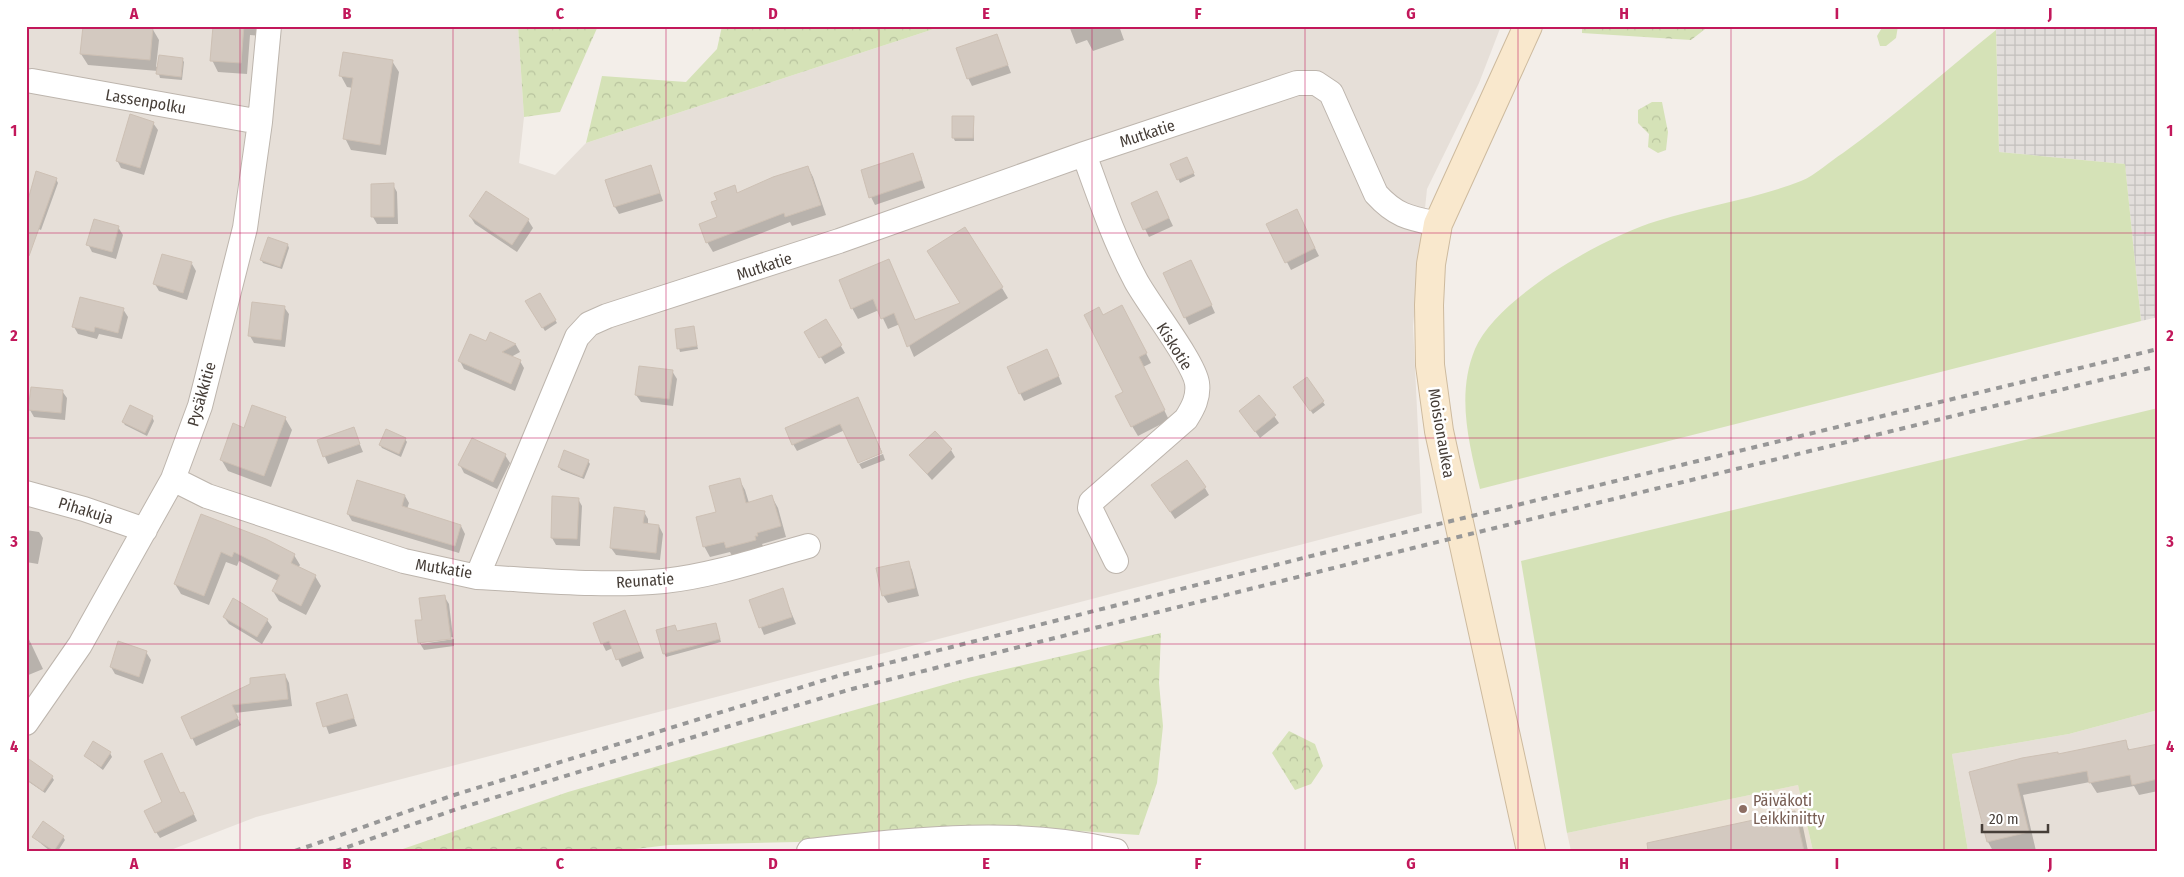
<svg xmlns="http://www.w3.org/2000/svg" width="2184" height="877" font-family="'Fira Sans Condensed',sans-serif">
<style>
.residential{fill:#e6dfd8}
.industrial{fill:url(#industrial-grid)}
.education{fill:#eae1d5}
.grass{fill:#d5e2b7}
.forest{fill:url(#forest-crowns)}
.shadow{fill:#0003}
.building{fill:#d3c9c0;stroke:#cdc0b4}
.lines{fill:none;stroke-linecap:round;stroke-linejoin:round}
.street-casing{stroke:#bdb5ad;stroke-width:26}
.secondary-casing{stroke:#cdba9e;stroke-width:30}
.street{stroke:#fff;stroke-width:24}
.secondary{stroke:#f9e8cd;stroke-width:28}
.rail{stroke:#979797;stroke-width:4;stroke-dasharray:6 6;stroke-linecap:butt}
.grid{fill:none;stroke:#c2185b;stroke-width:1;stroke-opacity:0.55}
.education-dot{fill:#8d6e63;stroke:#fff;stroke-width:2}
.labels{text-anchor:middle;stroke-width:5;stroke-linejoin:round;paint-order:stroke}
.street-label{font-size:16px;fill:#463e38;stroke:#fff}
.education-label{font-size:16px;fill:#785e54;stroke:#fff;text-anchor:start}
.neatline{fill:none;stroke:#c2185b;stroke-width:2}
.grid-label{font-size:16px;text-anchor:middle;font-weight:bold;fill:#c2185b}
</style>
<defs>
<pattern id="industrial-grid" width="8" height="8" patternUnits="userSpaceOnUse" patternTransform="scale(1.25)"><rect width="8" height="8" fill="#e2dedb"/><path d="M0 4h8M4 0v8" fill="none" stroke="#c3c0bd"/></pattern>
<pattern id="forest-crowns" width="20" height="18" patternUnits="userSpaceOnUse" patternTransform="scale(1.25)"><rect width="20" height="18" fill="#d5e2b7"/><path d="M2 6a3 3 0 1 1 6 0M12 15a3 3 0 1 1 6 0" fill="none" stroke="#b8c39e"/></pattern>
</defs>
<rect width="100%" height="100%" fill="#f3eee9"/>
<path class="residential" d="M26,26H518L524,117L519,163L555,175L586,143L943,26H1501L1479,83L1427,189L1413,326L1422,513L256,817L168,851H26Z
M2158,710V851H1968L1952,754L2069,734Z"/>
<path class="industrial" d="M1996,26H2158V317L2141,321L2125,164L1999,152Z"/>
<path class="education" d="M1798,785L1813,851H1571L1567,833Z"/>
<path class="grass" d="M1883,26H1898L1896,38L1886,46H1880L1877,36Z
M1996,30L1999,152L2125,164L2141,321L1480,489C1469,444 1456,395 1475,349C1497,297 1604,237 1657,221C1704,206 1755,199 1801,181C1816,175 1830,161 1843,153C1896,115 1945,71 1996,30Z
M2158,408V710L2069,734L1952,754L1968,851H1813L1798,785L1567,833L1521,561Z"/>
<path class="forest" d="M518,26H598L560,112L524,117Z
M722,26H943L586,143L602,76L686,82L717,49Z
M1582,26H1709L1691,40L1582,33Z
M1652,102H1662L1668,132L1666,150L1658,153L1648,147L1649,134L1638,123V110Z
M1161,633L1159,683L1163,726L1157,783L1139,835L1019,827L946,826L798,842L669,845L618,851H397L568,792L745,741L968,678Z
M1289,731L1315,744L1323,766L1311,784L1295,790L1272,753Z"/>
<path class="shadow" d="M84,26L152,28L159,40L156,67L182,59L184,62L182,80L160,78L158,71L88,65L81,54Z
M214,26H261L260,36L250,35L247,74L218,72L212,60Z
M1069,26H1119L1124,40L1093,51L1087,40L1076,44Z
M997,36L1011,73L972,86L968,78Z
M392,61L399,72L386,155L351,150L345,138L353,88L347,87L341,76Z
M973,117L974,141H955L953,137Z
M153,123L158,130L144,175L121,168L117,160Z
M913,154L925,188L875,205L871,197Z
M1188,162L1195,176L1180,183L1172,165Z
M651,167L663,201L619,214L615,207Z
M808,167L813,177L826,215L792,226L790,222L713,252L707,242L734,187L738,194Z
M56,179L58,183L41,230L26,224Z
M393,185L397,192L398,224H377L373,217Z
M486,192L528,220L533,228L517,252L475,224L470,216Z
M1160,199L1173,226L1149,237L1132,203Z
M1300,218L1319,256L1291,270L1268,225Z
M118,227L123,235L116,259L92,252L88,244Z
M288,245L289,248L282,269L263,263L261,259Z
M889,260L915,321L1002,288L1008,298L914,357L900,324L888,329L879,310L858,319L852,308Z
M192,264L196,271L187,300L159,291L155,284Z
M1195,269L1215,313L1189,325L1185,317Z
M539,294L557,323L545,331L527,302Z
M284,307L289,314L285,347L254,343L250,336Z
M123,309L128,317L122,339L99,334L97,339L78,334L74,327Z
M1103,316H1127L1151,363L1143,367L1169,420L1138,436L1132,426L1125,392Z
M826,321L845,353L825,364L806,332Z
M693,328L698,349L680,352L679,348Z
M490,334L516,345L520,352L511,357L520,361L524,368L515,391L464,369L460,361L487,342Z
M1051,358L1062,384L1024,401L1020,393Z
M672,371L677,379L673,406L641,402L636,395Z
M1307,378L1325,405L1313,414L1296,390Z
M62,391L67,398L65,420L34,417L30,410Z
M861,405L882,452L858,462L845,430L797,451L793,444Z
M1241,412L1274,416L1279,423L1260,438Z
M152,417L154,421L147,436L125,425L123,422Z
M285,418L292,430L271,487L228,471L221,459Z
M353,428L363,452L328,464L318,440Z
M405,439L407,442L401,457L382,448L380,445Z
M951,450L955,457L932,480L911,456Z
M883,454L885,460L862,469L859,464Z
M505,455L510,463L497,489L464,473L460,465Z
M588,461L590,464L584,479L561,470L559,467Z
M739,479L745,490L749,503L772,497L778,508L786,537L762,544L763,546L760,547L761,551L733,558L730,552L710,557L704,546L717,513Z
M1205,488L1209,495L1175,519L1157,492Z
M405,496L409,503L407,509L461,526L465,534L459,553L352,521L348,514Z
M578,499L582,506L580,546L556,545L552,538Z
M644,512L648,519V525L659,526L663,534L660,560L616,555L611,548Z
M202,516L294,555L300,565L298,568L315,576L321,586L306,615L279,601L273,591L278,581L239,561L237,566L226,562L209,605L181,594L175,584Z
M26,530L39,532L43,538L38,564L26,562Z
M908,562L912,570L919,596L888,603L883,595Z
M782,590L796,624L764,635L750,601Z
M444,596L449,604L453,637L421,641V644L454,639V646L424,650L419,642L423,621Z
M625,611L644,658L622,667L613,648L606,651L602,643Z
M224,617L267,620L272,627L262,644L229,624Z
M716,624L721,642L666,657L664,653L677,632Z
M26,633L43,669L26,676Z
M146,652L151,660L143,684L115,674L111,667Z
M285,675L289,683L292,706L235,713L241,725L196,746L182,717Z
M346,696L357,726L329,734L318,704Z
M2125,742L2130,751L2158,747V791L2139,795L2134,786L2097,793L2090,782L2023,795L2036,851H1993L1988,842L1970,773Z
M110,753L112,757L103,770L85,756Z
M26,770L52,777L54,780L45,793L26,780Z
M180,795L187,799L197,821L160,838L156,832Z
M1795,812L1803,827L1808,851H1670Z
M33,837H63L65,840L58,851H50Z"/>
<path class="building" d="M83,26L153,27L150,60L80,54Z
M213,26H244L241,63L210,61Z
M997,34L1008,65L967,79L956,48Z
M343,52L393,60L380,145L343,139L353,78L339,76Z
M159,55L183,58L181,77L156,74Z
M130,114L154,122L140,168L116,161Z
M952,116H974L973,138H952Z
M913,153L922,180L869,198L861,170Z
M1187,157L1194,173L1177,180L1170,164Z
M651,165L660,193L614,207L605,180Z
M808,166L821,205L785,217L784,213L706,243L699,224L717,217L711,202L717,200L714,193L735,185L737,193L773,177Z
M36,171L57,178L29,256L26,255V207Z
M394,183V217H371V184Z
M486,191L529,219L512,245L469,216Z
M1157,191L1169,218L1143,230L1131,203Z
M1297,209L1315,248L1285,263L1266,224Z
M94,219L119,226L112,252L86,245Z
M965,227L1003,287L907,347L894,313L881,319L873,299L851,309L839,280L889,259L915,320L960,303L927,251Z
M268,237L288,244L280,267L260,260Z
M162,254L192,262L183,293L153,284Z
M1191,260L1212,305L1184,318L1163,273Z
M540,293L556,320L542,328L525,301Z
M80,297L124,308L118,333L95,327L94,332L72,327Z
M252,302L285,306L281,340L248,336Z
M1122,305L1147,353L1139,357L1165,410L1131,427L1115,396L1123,392L1084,315L1099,307L1103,315Z
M826,319L842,345L819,358L804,332Z
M694,326L697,346L677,349L675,329Z
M490,332L516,344L502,352L521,360L511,384L458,361L470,334L486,341Z
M1047,349L1059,376L1019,394L1007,367Z
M639,366L673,370L669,399L635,395Z
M1307,377L1324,401L1310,411L1293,387Z
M31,387L63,390L61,413L28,410Z
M1259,395L1276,415L1255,432L1239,411Z
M858,397L882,453L858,463L840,424L792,445L785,428Z
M130,405L153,416L145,433L122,422Z
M252,405L286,417L264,476L220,460L233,423L244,428Z
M354,427L360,444L323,457L317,440Z
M386,429L406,438L399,454L379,445Z
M935,431L952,449L927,474L909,455Z
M472,438L506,454L493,482L458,465Z
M564,450L589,460L582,477L558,467Z
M1187,460L1206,487L1170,512L1151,485Z
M740,478L746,503L772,495L781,526L757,533L758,536H755L756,540L726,548L724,542L703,547L696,517L716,512L709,486Z
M357,480L405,495L402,506L461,525L455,546L347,514Z
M552,496L579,498L577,539L551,538Z
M614,507L645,511L643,523L659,525L656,553L610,548Z
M201,514L266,539L295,554L291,563L316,575L301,606L272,591L280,575L234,552L232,557L221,552L204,596L174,584Z
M909,561L915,588L882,596L876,568Z
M783,588L792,617L759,628L749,600Z
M445,595L451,639L418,643L415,620H422L419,598Z
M233,598L268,619L257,637L223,617Z
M625,610L641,651L616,660L609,641L601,644L593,623Z
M716,623L720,639L663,654L656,630L675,625L677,631Z
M118,641L147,651L139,677L110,667Z
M285,674L288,699L232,705L238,718L191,739L181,717L250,684V678Z
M347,694L354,718L323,727L316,703Z
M2126,740L2128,750L2158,744V779L2132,785L2130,775L2089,783L2087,771L2017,784L2029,832L1987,842L1969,772L2022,758L2058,752V754Z
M93,741L111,752L101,767L84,756Z
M162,753L180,793L184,792L194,814L155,833L144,811L162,802L144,761Z
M26,757L53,776L43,791L26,779Z
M1795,811L1804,851H1648L1647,843Z
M43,821L64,836L54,851L32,837Z"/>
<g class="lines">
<defs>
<path id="street" d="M32,81L260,122
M1084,154C1100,198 1114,240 1136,281C1149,305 1194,362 1197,383C1199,397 1193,408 1186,419L1091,502L1090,508L1116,561
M173,479L207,496L404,561L477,577L577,337L589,324L607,316L839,241L1084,154L1297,83H1316L1331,93L1376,194C1396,216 1409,218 1438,224
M26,493L84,509L145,530
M477,577C538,580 602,587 664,581C712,576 761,559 808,546
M26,723L80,645L173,479L200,406L245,228L260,122L269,26
M809,851C911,840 1015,827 1116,851"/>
<path id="secondary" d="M1528,26L1438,224L1431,264L1429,305L1430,365L1439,431L1531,851"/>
</defs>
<use href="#street" class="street-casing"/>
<use href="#secondary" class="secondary-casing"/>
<use href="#street" class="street"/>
<use href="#secondary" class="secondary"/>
<path class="rail" d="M295,851L451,796L841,675L1410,531L2158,349
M336,851L457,809L848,690L1413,548L2158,366"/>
</g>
<path class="grid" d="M240,26V851M453,26V851M666,26V851M879,26V851M1092,26V851M1305,26V851M1518,26V851M1731,26V851M1944,26V851M26,233H2158M26,438H2158M26,644H2158"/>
<circle class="education-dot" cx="1743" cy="809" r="5"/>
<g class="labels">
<g class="street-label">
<text transform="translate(146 101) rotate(10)" y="6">Lassenpolku</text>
<text transform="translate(1147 133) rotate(-18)" y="6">Mutkatie</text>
<text transform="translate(764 266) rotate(-18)" y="6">Mutkatie</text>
<text transform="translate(1175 346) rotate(58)" y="6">Kiskotie</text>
<text transform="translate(201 394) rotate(-74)" y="6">Pysäkkitie</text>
<text transform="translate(1442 433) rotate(80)" y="6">Moisionaukea</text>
<text transform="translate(86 510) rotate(17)" y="6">Pihakuja</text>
<text transform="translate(444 568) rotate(9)" y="6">Mutkatie</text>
<text transform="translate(645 580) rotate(-4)" y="6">Reunatie</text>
</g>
<g class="education-label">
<text x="1753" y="806">Päiväkoti<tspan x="1753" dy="18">Leikkiniitty</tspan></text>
</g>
</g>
<rect width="2184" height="877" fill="none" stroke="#ffffff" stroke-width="55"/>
<path d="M1982 824v8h66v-8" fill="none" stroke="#463e38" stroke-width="2.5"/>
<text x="1989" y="824" font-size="15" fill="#463e38" stroke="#ffffff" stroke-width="4" paint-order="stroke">20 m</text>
<rect x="28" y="28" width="2128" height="822" class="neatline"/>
<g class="grid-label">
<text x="134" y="19">A</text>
<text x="347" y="19">B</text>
<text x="560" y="19">C</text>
<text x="773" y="19">D</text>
<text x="986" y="19">E</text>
<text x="1198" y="19">F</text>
<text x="1411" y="19">G</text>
<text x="1624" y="19">H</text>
<text x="1837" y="19">I</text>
<text x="2050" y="19">J</text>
<text x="14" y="136">1</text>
<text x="2170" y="136">1</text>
<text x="14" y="341">2</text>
<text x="2170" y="341">2</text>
<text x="14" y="547">3</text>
<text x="2170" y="547">3</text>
<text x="14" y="752">4</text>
<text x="2170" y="752">4</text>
<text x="134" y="869">A</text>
<text x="347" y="869">B</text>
<text x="560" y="869">C</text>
<text x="773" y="869">D</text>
<text x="986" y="869">E</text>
<text x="1198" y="869">F</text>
<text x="1411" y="869">G</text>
<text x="1624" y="869">H</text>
<text x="1837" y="869">I</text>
<text x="2050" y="869">J</text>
</g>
</svg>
